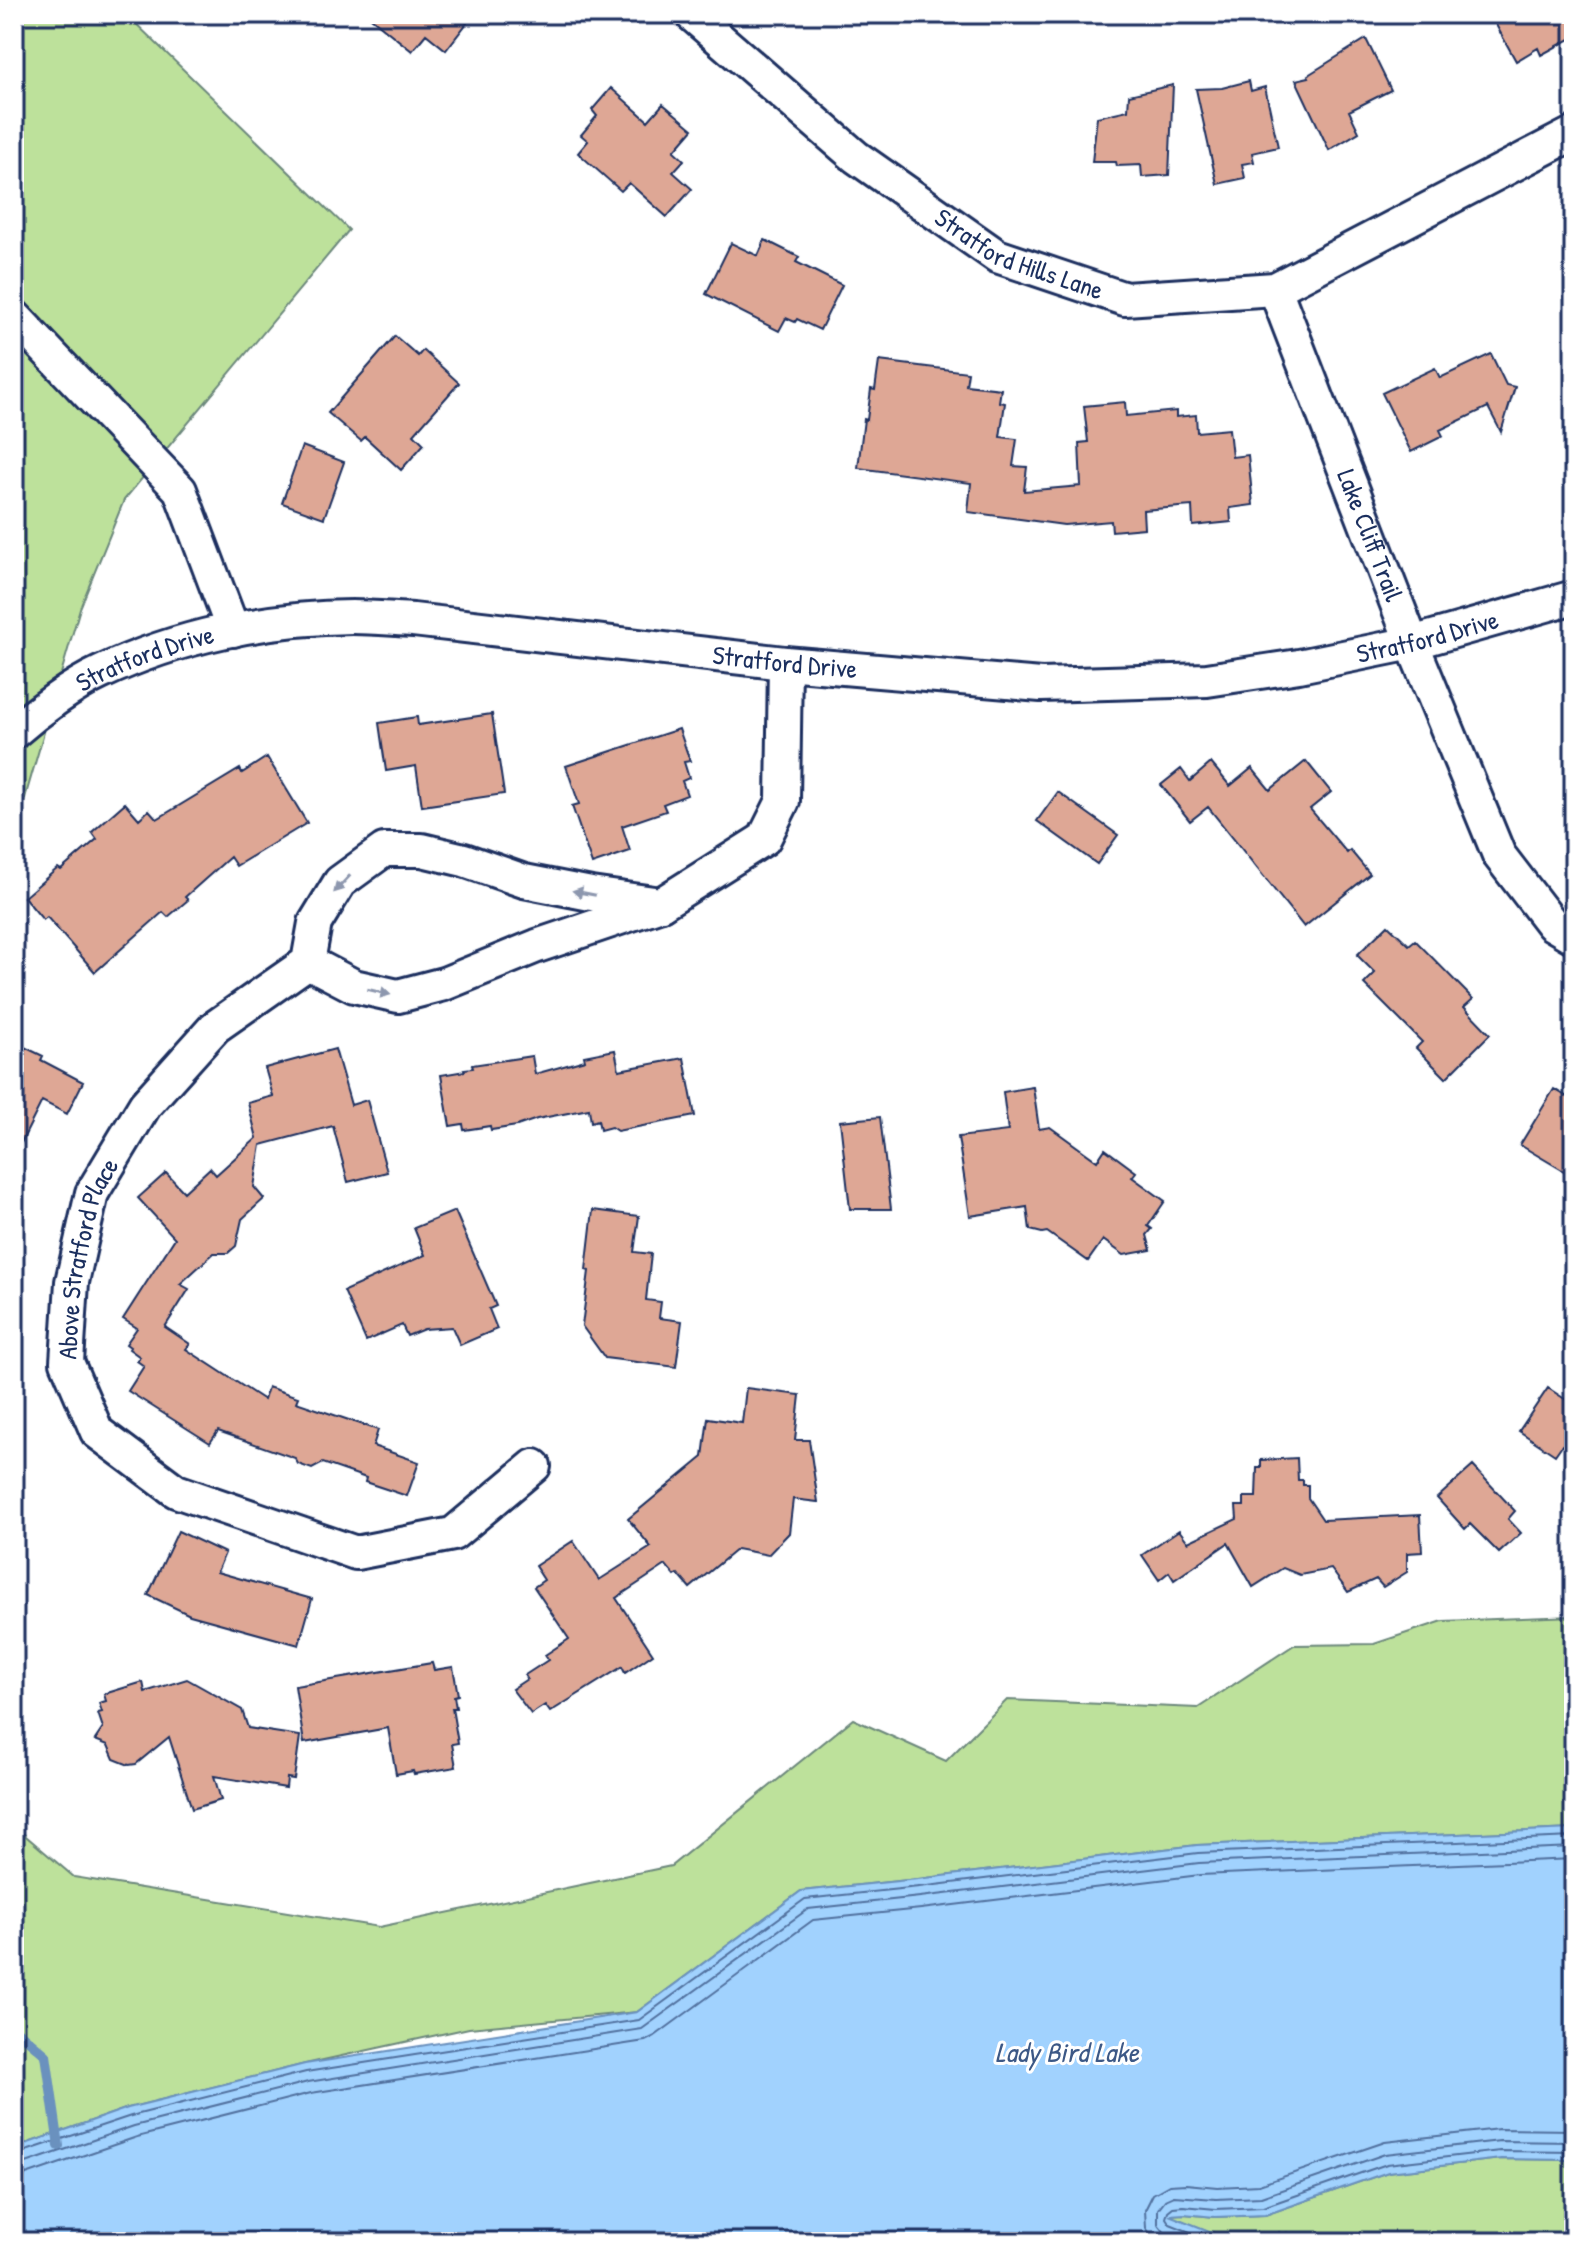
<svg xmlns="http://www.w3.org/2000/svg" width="1588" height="2256" font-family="'Patrick Hand',sans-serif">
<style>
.green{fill:#bde19b;stroke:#6c887c;stroke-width:2}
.water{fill:#a1d2fe;stroke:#6b91be;stroke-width:2}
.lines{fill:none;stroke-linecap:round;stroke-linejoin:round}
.shore{stroke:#51709e;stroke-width:2}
.stream{stroke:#6b91be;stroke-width:10}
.building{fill:#dea795;stroke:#1b2f5e;stroke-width:2}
.minor-casing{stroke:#1b2f5e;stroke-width:38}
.path{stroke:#1b2f5e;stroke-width:5;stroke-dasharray:2 6;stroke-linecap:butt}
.minor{stroke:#fff;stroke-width:32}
.oneway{fill:#8d97ae}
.labels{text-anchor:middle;stroke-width:6;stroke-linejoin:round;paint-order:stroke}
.street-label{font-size:26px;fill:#1b2f5e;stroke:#fff}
.water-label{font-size:28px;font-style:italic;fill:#3c5886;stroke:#fff}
</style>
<rect width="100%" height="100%" fill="#fff"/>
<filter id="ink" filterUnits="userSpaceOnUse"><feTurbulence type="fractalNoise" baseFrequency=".0125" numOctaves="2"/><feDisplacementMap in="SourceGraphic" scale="16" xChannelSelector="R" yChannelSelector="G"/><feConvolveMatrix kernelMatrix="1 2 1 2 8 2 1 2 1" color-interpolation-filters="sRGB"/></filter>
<g filter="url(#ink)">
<path class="green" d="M14,14H126L349,230L124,500L80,608L14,836Z
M1574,1616V1829L1197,1845L918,1879L801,1891L637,2012L469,2028L305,2064L128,2108L14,2148V1826L74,1877L379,1927L671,1866L853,1719L946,1761L1007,1700L1198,1708L1294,1645L1374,1644L1443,1621Z
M1501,2159L1574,2160V2242H1237L1167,2215L1184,2214L1215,2217L1265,2215L1388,2172Z"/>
<path class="water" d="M1574,1829V2160L1501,2159L1388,2172L1265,2215L1215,2217L1184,2214L1169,2215L1237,2242H14V2148L128,2108L305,2064L637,2012L801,1891L918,1879L1197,1845Z"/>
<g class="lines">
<path class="shore" d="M14,2155L131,2116L306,2072L639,2020L805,1899L919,1887L1198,1853L1574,1837
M14,2165L23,2164L134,2126L308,2082L642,2029L808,1909L920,1897L1199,1863L1574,1847
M14,2177L26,2175L137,2137L311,2093L645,2041L655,2036L813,1920L921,1909L1200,1875L1574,1859
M1157,2242L1146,2228L1145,2210L1153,2194L1169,2185L1186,2184L1217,2187L1259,2185L1385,2142L1499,2129L1574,2130
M1187,2242L1166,2234L1158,2224V2209L1165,2200L1174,2196L1216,2199L1261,2197L1385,2154L1500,2141L1574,2142
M1215,2242L1170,2224L1166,2218L1168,2211L1173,2207L1183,2206L1216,2209L1263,2207L1387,2164L1500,2151L1574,2152"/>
<path class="stream" d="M14,2028L46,2055L59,2146"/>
</g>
<path class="building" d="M366,14H474L446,50L426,34L412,51Z
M1490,14H1574V37L1541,55L1538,48L1516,61Z
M1366,39L1391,90L1349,111L1359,132L1329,150L1296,80L1309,77L1308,75Z
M1249,81L1251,91L1265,87L1278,147L1252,153L1254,162L1242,164L1245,178L1217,184L1196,89L1222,88Z
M1173,85L1169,175L1142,177L1141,165L1117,166L1116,162H1092L1097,117L1128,110L1129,95Z
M611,88L648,121L663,104L693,129L674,151L684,160L673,172L692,189L667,217L629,183L621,191L578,153L588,141L581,135L597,116L592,110Z
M765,240L799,257L796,262L842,285L820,330L797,319L795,322L786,318L779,331L706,294L731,243L758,256Z
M395,336L418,356L423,350L459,383L414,434L424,444L401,470L365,437L361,441L328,413Z
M1491,354L1506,385L1515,387L1501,432L1488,407L1440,430L1443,436L1411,452L1382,393L1435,368L1440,378Z
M879,361L968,372L966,385L1001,389L999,402L1005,403L1000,437L1017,439L1013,466L1027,467L1024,491L1081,486L1079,443L1088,442L1084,406L1125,402L1126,416L1176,411V417L1196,415L1197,432L1229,429L1232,457L1248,455L1253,505L1230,508L1231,522L1193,526L1192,506L1143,510L1144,528L1112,531L1111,521L1064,525L968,512L971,483L858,468L864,419L867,420L871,389L875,390Z
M302,446L344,462L324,518L282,503Z
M492,714L504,794L422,806L416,766L386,771L379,723L417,717L418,725Z
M679,729L690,761L684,762L689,778L682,781L687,795L663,804L666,811L622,826L630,851L592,864L572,806L579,804L566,766Z
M267,757L307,823L236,866L230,857L185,897L188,900L168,917L163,912L95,972L47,917L43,920L24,897L58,868L61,870L97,839L92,832L125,803L139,819L149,810L157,819L240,769L242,773Z
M1306,761L1331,792L1310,809L1347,853L1350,850L1370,874L1304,927L1208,807L1190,821L1161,785L1181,769L1190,781L1211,763L1230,786L1252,768L1270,790Z
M1058,792L1118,835L1097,864L1037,821Z
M1388,925L1409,945L1415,940L1473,999L1464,1007L1490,1034L1446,1078L1416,1048L1422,1042L1364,984L1375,973L1357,955Z
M14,1042L43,1056L41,1060L83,1082L67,1114L42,1101L14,1157Z
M335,1049L351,1105L367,1100L387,1172L348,1182L333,1126L261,1145L254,1187L264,1199L242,1219L236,1246L228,1253H214L180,1284L189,1289L165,1327L190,1344L186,1349L264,1400L268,1387L298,1397L296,1402L378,1430L373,1446L419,1462L407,1496L365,1482L366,1478L323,1463L312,1469L298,1464L295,1458L218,1431L210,1443L128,1391L144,1366L137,1361L140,1357L129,1349L130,1347L126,1344L137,1328L123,1319L175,1238L138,1198L166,1173L184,1192L210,1168L216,1175L257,1138L248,1103L273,1096L265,1068Z
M615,1050L619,1070L684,1058L695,1116L617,1131L611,1127L600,1130L598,1120L591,1122L589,1109L537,1119L517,1126L491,1130L490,1126L464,1130L463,1124L450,1126L441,1075L465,1071L464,1069L473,1068L472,1065L532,1056L535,1074L585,1060L584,1056Z
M1033,1087L1039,1129L1050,1127L1097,1161L1105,1149L1136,1172L1132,1177L1165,1201L1148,1226L1152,1229L1147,1235L1151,1250L1124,1255L1103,1240L1088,1261L1047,1232L1042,1233L1030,1230L1027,1207L970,1216L958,1137L1008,1131L1003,1092Z
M1554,1089L1574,1101V1177L1520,1145Z
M880,1117L891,1209H850L840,1121Z
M593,1210L639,1216L634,1252L651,1254L646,1300L661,1302L659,1318L682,1321L676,1367L605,1358L582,1326L589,1271L586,1270Z
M455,1211L496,1306L489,1309L497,1329L460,1345L452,1327L424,1329L407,1336L402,1325L366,1341L344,1291L425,1255L414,1228Z
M746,1388L800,1395L795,1440H809L818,1502L793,1499L789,1533L768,1555L737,1549L690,1588L678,1574L675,1576L666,1565L616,1598L653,1654L625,1673L622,1667L550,1712L545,1705L531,1714L512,1689L527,1679L525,1675L548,1660L545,1655L569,1639L534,1587L544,1580L535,1566L573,1541L599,1580L651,1547L628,1519L703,1457L708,1418L742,1423Z
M1548,1388L1574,1405V1453L1562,1445L1555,1455L1519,1431Z
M1297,1458L1298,1480H1303V1485H1308V1498L1323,1520L1420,1515L1422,1552L1407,1553V1572L1383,1587L1376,1579L1348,1592L1331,1569L1300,1575L1283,1568L1253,1587L1228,1543L1174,1580L1169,1572L1159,1580L1142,1555L1179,1530L1188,1542L1237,1519L1236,1506H1244V1497H1256L1257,1468H1261V1460Z
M1473,1466L1515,1511L1508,1519L1521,1533L1499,1553L1470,1524L1465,1529L1437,1498Z
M178,1531L225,1553L217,1572L312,1599L299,1645L190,1615L148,1595Z
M432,1663L434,1670L453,1667L458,1695L454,1696L456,1708H452L458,1743L452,1744L456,1767L414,1774L413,1771L396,1774L388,1728L304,1743L295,1686Z
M187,1679L242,1710L248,1728L300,1736L294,1779L287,1778L286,1788L214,1776L221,1800L192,1809L169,1737L136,1764L129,1765L114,1759L108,1745L95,1740L103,1728L98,1713L102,1712L99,1703L106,1701L104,1694L143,1682L145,1692Z"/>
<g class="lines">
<defs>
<g id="minor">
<path id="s1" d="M691,14L856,157L997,256L1125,299L1275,289L1574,133"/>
<path id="s2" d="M1275,289L1412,643L1499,855L1552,924L1574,937"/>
<path d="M14,316L180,490L233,630"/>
<path id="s3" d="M14,732C38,711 72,686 100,673C178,636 266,618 352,617C372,617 393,619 413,620L785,663L1041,685L1207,680L1299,666L1412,643L1574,597"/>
<path d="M308,962L354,986L398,996L444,984L537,946L661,904L764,839L783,801L785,663"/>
<path id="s4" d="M534,1466L453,1534L356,1553L176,1491L97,1432L67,1362L72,1282L92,1193L145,1105L215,1027L308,962L315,923L340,882L384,850H422L464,860L524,881L591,894L661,904"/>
</g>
</defs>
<use href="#minor" class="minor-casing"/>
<path class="path" d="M1278,2234L1466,2242"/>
<use href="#minor" class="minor"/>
</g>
<defs><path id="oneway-solid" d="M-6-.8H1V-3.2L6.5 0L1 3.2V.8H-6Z" transform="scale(2)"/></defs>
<g class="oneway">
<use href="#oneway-solid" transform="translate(342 884) rotate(133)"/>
<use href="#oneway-solid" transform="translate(584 893) rotate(-169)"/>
<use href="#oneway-solid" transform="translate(379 992) rotate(13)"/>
</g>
</g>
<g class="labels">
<g class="street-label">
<text dy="9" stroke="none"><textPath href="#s1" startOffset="410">Stratford Hills Lane</textPath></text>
<text dy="9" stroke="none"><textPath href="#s2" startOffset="264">Lake Cliff Trail</textPath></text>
<text dy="9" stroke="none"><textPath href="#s3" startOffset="1448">Stratford Drive</textPath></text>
<text dy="9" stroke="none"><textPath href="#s3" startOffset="152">Stratford Drive</textPath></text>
<text dy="9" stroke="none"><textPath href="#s3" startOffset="800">Stratford Drive</textPath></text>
<text dy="9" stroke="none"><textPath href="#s4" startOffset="676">Above Stratford Place</textPath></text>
</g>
<g class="water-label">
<text x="1067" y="2062">Lady Bird Lake</text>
</g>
</g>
<rect width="1588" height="2256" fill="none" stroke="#fff" stroke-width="48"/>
<rect x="24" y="24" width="1540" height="2208" fill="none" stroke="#1b2f5e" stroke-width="3" filter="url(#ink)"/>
</svg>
